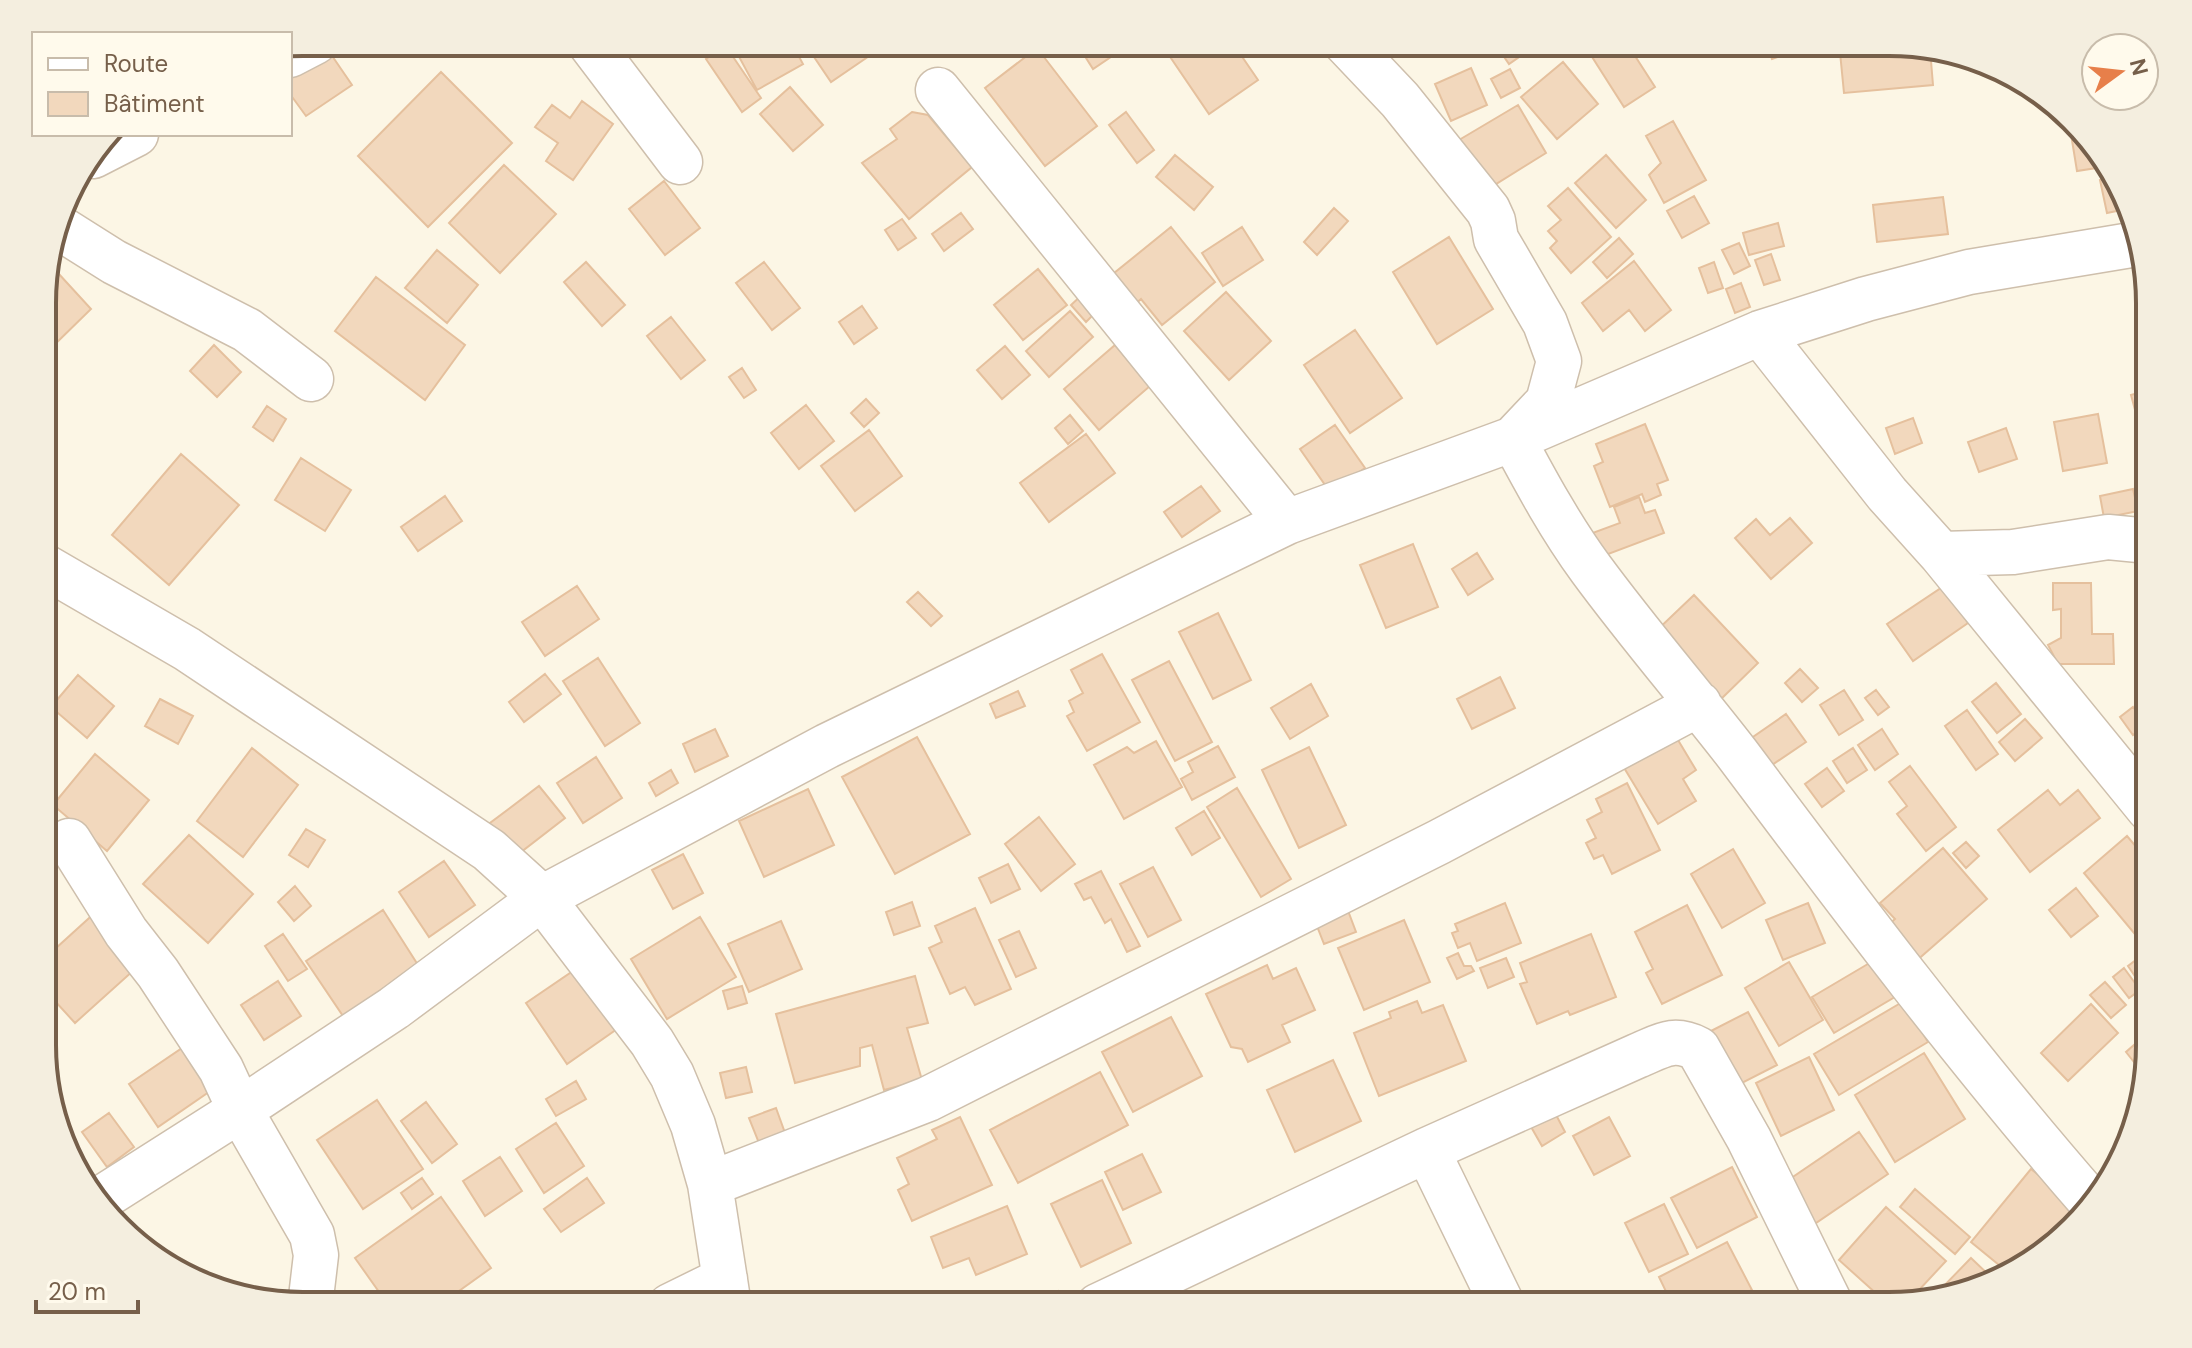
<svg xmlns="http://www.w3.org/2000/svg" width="2192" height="1348" font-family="'DM Sans',sans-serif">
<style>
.building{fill:#f2d8bd;stroke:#e5c09d;stroke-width:2}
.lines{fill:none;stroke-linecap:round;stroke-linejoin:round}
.minor-casing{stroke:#cebfac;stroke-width:47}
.minor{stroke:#fff;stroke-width:44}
.rim{fill:none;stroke:#765f4a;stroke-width:4}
</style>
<rect width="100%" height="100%" fill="#fcf6e5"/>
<path class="building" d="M741,42H791L803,64L757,90L737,53L745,49Z
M823,42H869L875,52L831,82L810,51Z
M1076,42H1133L1093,69Z
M1160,42H1232L1258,80L1209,114Z
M1494,42H1541L1509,64Z
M1597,42H1626L1655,87L1624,107L1587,49Z
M1722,42H1759L1725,53Z
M1766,42H1788L1792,52L1772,59Z
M1839,42H1889L1930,49L1933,85L1844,93Z
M725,45L761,98L742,112L706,59Z
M326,47L352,85L306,116L290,94V72Z
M1037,48L1097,126L1045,166L985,88Z
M1563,62L1598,104L1557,139L1521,97Z
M1471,68L1487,105L1451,121L1435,84Z
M1510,69L1520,88L1501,98L1491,79Z
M441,72L512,143L428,227L358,156Z
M790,87L823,125L793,151L760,114Z
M582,101L613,124L573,180L546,161L558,143L535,127L552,105L570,118Z
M1518,105L1546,153L1488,189L1459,140Z
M912,112L928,115L972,167L909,219L862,163L897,139L890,129Z
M1126,112L1154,150L1137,163L1109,125Z
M1673,121L1706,180L1664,203L1649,175L1661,163L1646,136Z
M2070,128H2073L2109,166L2077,171Z
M1175,155L1213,187L1194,210L1156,177Z
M1606,155L1646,200L1616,228L1575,183Z
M504,165L556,214L500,273L449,223Z
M2116,177L2126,209L2107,213L2100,180Z
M664,181L700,228L665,255L629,209Z
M1568,188L1611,237L1571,273L1550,248L1557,241L1548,231L1561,220L1548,206Z
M1694,196L1709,223L1682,238L1667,211Z
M1943,197L1948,234L1877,242L1873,205Z
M1334,208L1348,221L1317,255L1304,242Z
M961,213L973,229L944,251L932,234Z
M902,219L916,238L898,250L885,230Z
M1778,223L1784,246L1749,255L1743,233Z
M1171,227L1215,282L1162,325L1141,299L1132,307L1108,278Z
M1242,227L1263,260L1223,286L1202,253Z
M1449,237L1493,309L1437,344L1393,272Z
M1619,238L1633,254L1607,278L1593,262Z
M1739,243L1750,266L1734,274L1722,250Z
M437,250L478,285L447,323L405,288Z
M1771,254L1780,280L1764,285L1755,260Z
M47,261L91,309L48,351L44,347V270Z
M1634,261L1671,310L1645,331L1629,310L1603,331L1582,303Z
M586,262L625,305L602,326L564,282Z
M764,262L800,308L772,330L736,283Z
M1714,262L1723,288L1708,293L1699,268Z
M1038,269L1067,305L1023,340L994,305Z
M376,277L465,345L425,400L335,331Z
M1741,283L1750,307L1735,313L1726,289Z
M1226,292L1271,341L1229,380L1184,331Z
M1084,293L1099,309L1086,322L1071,305Z
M862,306L877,328L854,344L839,322Z
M1070,311L1093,337L1049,377L1026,351Z
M671,317L705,360L681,379L647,336Z
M1355,330L1402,398L1350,433L1304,365Z
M214,345L241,372L217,397L190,371Z
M1115,345L1150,386L1099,430L1064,389Z
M1005,346L1030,375L1002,399L977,370Z
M742,368L756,390L744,398L729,377Z
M2149,390V434L2142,436L2131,395Z
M866,399L879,413L864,427L851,413Z
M806,405L834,441L799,469L771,433Z
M267,406L286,419L273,441L253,427Z
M2098,414L2107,463L2063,471L2054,422Z
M1070,415L1083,431L1068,444L1055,428Z
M1913,418L1922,443L1895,454L1886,428Z
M1645,424L1668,480L1657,484L1661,495L1645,502L1642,494L1610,507L1594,466L1603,462L1596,444Z
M1335,425L1365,468L1330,492L1300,449Z
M2006,428L2017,459L1979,472L1968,442Z
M869,430L902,476L855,511L821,466Z
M1086,434L1115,473L1049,522L1020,483Z
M181,454L239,505L169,585L112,535Z
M301,458L351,490L325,531L275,500Z
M1201,486L1220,511L1182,537L1164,512Z
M2133,489L2138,511L2104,518L2100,496Z
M445,496L462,521L418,551L401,527Z
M1639,497L1645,513L1655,510L1664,533L1595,559L1587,535L1620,523L1614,507Z
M1790,518L1812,543L1771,579L1735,538L1756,519L1770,535Z
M1413,544L1438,607L1386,628L1360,565Z
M1477,553L1493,579L1468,595L1452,569Z
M2053,583H2091L2092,634H2113L2114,664H2058L2048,645L2061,638V609L2053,610Z
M577,586L599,619L545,656L522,622Z
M1944,586L1968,623L1913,661L1887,624Z
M918,592L942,616L931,626L907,602Z
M1694,595L1758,663L1718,702L1653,634Z
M1218,613L1251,680L1213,699L1179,632Z
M1102,654L1140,722L1087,751L1067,716L1074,712L1069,701L1083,693L1071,670Z
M598,658L640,723L605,746L563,681Z
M1169,661L1212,742L1175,761L1132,680Z
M1800,669L1818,688L1802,702L1785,683Z
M545,674L561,694L524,722L509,702Z
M78,675L114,706L87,738L51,707Z
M1500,677L1515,708L1472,729L1457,699Z
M1996,683L2021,714L1997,733L1972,702Z
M1311,684L1328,716L1290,739L1271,708Z
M1844,690L1863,720L1839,735L1820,705Z
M1876,690L1889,707L1878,715L1865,698Z
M1018,691L1025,706L996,718L990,704Z
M160,699L193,716L178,744L145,726Z
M2133,707L2147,725L2133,735L2120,717Z
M1967,710L1998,754L1976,770L1945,726Z
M1786,714L1806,742L1769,767L1750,739Z
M2025,719L2042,738L2015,761L1999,742Z
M715,729L728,756L695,772L683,744Z
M1882,729L1898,754L1875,770L1858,745Z
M1675,735L1696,770L1683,779L1696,801L1658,824L1623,766Z
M917,737L970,834L895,874L842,777Z
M1156,741L1182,787L1124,819L1094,765L1127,747L1134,753Z
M1218,746L1235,777L1192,800L1181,779L1193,772L1188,762Z
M1309,747L1346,825L1299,848L1262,770Z
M252,748L298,785L243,857L197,821Z
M1853,748L1867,770L1847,783L1833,761Z
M95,754L149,800L107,851L53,805Z
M596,757L622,798L583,823L557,783Z
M1910,766L1956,827L1926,851L1897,814L1907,806L1889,782Z
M1827,768L1844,791L1822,807L1805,784Z
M671,770L678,783L656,796L649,783Z
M1627,783L1660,850L1612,874L1603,855L1594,859L1586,843L1596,838L1587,820L1602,812L1596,799Z
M539,786L565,818L512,859L486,826Z
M1237,788L1291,879L1261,897L1207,807Z
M808,789L834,845L764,877L739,821Z
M2048,790L2060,805L2078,790L2100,818L2030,872L1998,830Z
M1204,811L1220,838L1192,855L1176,828Z
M1039,817L1075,864L1041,891L1005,844Z
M306,829L325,840L308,867L289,855Z
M189,835L253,894L208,943L143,884Z
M2127,836L2149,862V951L2084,873Z
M1966,842L1979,856L1966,868L1953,853Z
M1943,848L1987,899L1915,962L1885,928L1895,919L1880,903Z
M1733,849L1765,903L1722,928L1691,874Z
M683,854L703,893L673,909L652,870Z
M444,861L475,905L429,937L399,892Z
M1008,864L1020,889L991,903L979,878Z
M1153,867L1181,920L1148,937L1120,884Z
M1101,871L1140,946L1127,952L1111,919L1105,923L1091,897L1084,900L1075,884Z
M295,886L311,906L294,921L278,902Z
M2076,888L2098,916L2071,937L2049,910Z
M912,902L920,926L894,935L886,912Z
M1505,903L1521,943L1477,961L1470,943L1458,948L1452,933L1458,931L1455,924Z
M1808,903L1825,943L1783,960L1766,920Z
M1687,905L1722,975L1662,1004L1646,973L1653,969L1635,932Z
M975,908L1011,989L975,1005L965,987L950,994L929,948L942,942L935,926Z
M1347,908L1356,932L1324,944L1315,921Z
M98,910L144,961L75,1023L44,989V959Z
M383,910L418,965L343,1016L306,961Z
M700,917L736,977L667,1019L631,959Z
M1404,920L1430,982L1364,1010L1338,948Z
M781,921L802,969L749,992L728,944Z
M1019,931L1036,968L1016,977L999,940Z
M283,934L307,969L288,981L265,946Z
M1591,934L1616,997L1570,1015L1568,1011L1537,1024L1520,984L1527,982L1520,963Z
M1458,953L1464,966H1471L1474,971L1457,979L1447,958Z
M2145,953L2149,959V983L2143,988L2128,966Z
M1506,958L1514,977L1488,988L1480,968Z
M1878,958L1900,994L1834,1033L1812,997Z
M1789,962L1823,1020L1779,1046L1745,988Z
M1267,965L1273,979L1296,968L1315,1010L1282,1025L1290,1042L1248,1062L1242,1049L1231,1047L1206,994Z
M2124,968L2140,990L2129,998L2113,977Z
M576,969L617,1029L567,1064L526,1003Z
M915,976L928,1023L907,1028L922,1080L884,1090L872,1045L860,1048V1066L795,1083L776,1014Z
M278,981L301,1016L264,1040L241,1005Z
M2105,982L2126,1005L2111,1018L2090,995Z
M742,986L747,1003L728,1009L723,991Z
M1417,1001L1422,1013L1443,1005L1466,1061L1379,1096L1354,1033L1391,1018L1389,1012Z
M1904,1001L1928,1042L1839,1095L1814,1054Z
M2091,1004L2118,1033L2068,1081L2041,1053Z
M1748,1012L1777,1065L1738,1085L1709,1032Z
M1171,1017L1202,1076L1133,1112L1102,1052Z
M2142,1038L2149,1047V1061L2141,1071L2126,1052Z
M191,1042L219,1085L158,1127L129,1084Z
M1924,1053L1965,1119L1895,1162L1855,1095Z
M1809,1057L1834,1110L1781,1136L1756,1083Z
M1333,1060L1361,1121L1295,1152L1267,1090Z
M746,1067L752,1092L726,1098L720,1073Z
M1100,1072L1128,1125L1018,1183L990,1130Z
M576,1081L586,1099L556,1116L546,1099Z
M377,1100L423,1169L363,1209L317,1140Z
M426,1102L457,1144L432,1163L401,1121Z
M776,1108L785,1133L759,1143L749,1118Z
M1554,1111L1565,1132L1542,1146L1530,1125Z
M109,1113L134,1147L107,1167L82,1132Z
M960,1117L992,1185L912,1221L898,1190L909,1184L897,1158L937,1139L932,1130Z
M1609,1117L1630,1156L1594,1175L1573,1136Z
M556,1123L584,1166L544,1193L516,1149Z
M1859,1132L1888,1174L1813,1225L1784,1183Z
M1142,1154L1161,1192L1123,1210L1105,1172Z
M500,1157L522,1191L485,1216L463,1181Z
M1732,1167L1757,1217L1697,1248L1671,1198Z
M2031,1169L2083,1212L2020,1271L2010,1274L1971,1242Z
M422,1178L433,1194L412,1209L401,1193Z
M587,1178L604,1203L561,1232L544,1209Z
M1102,1180L1131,1243L1081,1267L1051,1204Z
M1915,1189L1970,1237L1955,1254L1900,1207Z
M441,1197L491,1268L438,1306H389L355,1258Z
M1664,1204L1688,1254L1649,1272L1625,1223Z
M1007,1206L1027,1254L976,1275L969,1258L943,1268L931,1237Z
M1886,1207L1946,1261L1905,1305H1889L1839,1260Z
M122,1215L148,1252L116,1220Z
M1727,1242L1752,1290L1721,1306H1673L1659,1277Z
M1971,1258L1993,1279L1941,1295L1938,1292Z
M1058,1291L1065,1306H1047L1043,1297Z"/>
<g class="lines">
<defs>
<path id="minor" d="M589,42L680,162
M1345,42L1400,100L1488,210L1493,221L1496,239L1545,323L1559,361L1548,402L1513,439C1537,484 1561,528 1591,569C1638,633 1690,693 1738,755C1852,907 1967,1060 2092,1203
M290,55L315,42
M938,90L1287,522
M93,156L136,134
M57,226L114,262L247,330L311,379
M1760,333L1887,494L1941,554L2149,809
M1941,554L2013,552L2108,537L2149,541
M44,566L187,649L489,850L542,898L652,1042L672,1075L693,1125L710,1184L729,1306
M69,841L126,932L158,973L221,1069L240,1110L312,1235L316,1255L310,1306
M1427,1150L1503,1306
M710,1184L928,1099L1439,842L1699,704
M97,1201L240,1110L394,1008L542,898L827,746L1287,522L1513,439L1760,333L1866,299L1969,272L2137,244
M670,1306L725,1279
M1098,1306L1427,1150L1637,1056C1661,1046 1673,1036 1698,1049L1749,1139L1831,1305"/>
</defs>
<use href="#minor" class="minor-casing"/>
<use href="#minor" class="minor"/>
</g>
<path d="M0 0H2192V1348H0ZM303 56H1889A247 247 0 0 1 2136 303V1045A247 247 0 0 1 1889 1292H303A247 247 0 0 1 56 1045V303A247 247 0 0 1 303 56Z" fill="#f4eedf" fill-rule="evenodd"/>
<path class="rim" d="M303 56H1889A247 247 0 0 1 2136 303V1045A247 247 0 0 1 1889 1292H303A247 247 0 0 1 56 1045V303A247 247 0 0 1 303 56Z"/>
<rect x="32" y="32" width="260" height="104" fill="#fffaec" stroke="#c8bcab" stroke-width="2"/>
<rect x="48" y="58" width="40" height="12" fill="#ffffff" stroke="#c8bcab" stroke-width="2"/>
<text x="104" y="72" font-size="24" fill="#765f4a">Route</text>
<rect x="48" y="92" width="40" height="24" fill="#f2d8bd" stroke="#c8bcab" stroke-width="2"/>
<text x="104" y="112" font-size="24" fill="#765f4a">Bâtiment</text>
<g transform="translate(2120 72) rotate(75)"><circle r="38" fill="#fffaec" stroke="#c8bcab" stroke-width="2"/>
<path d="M0-6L14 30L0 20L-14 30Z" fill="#e77f4a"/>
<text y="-12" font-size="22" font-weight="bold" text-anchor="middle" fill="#765f4a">N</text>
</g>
<path d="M36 1300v12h102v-12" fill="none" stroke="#765f4a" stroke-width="4"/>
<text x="48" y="1300" font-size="24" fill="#765f4a" stroke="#fffaec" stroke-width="6" paint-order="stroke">20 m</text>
</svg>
